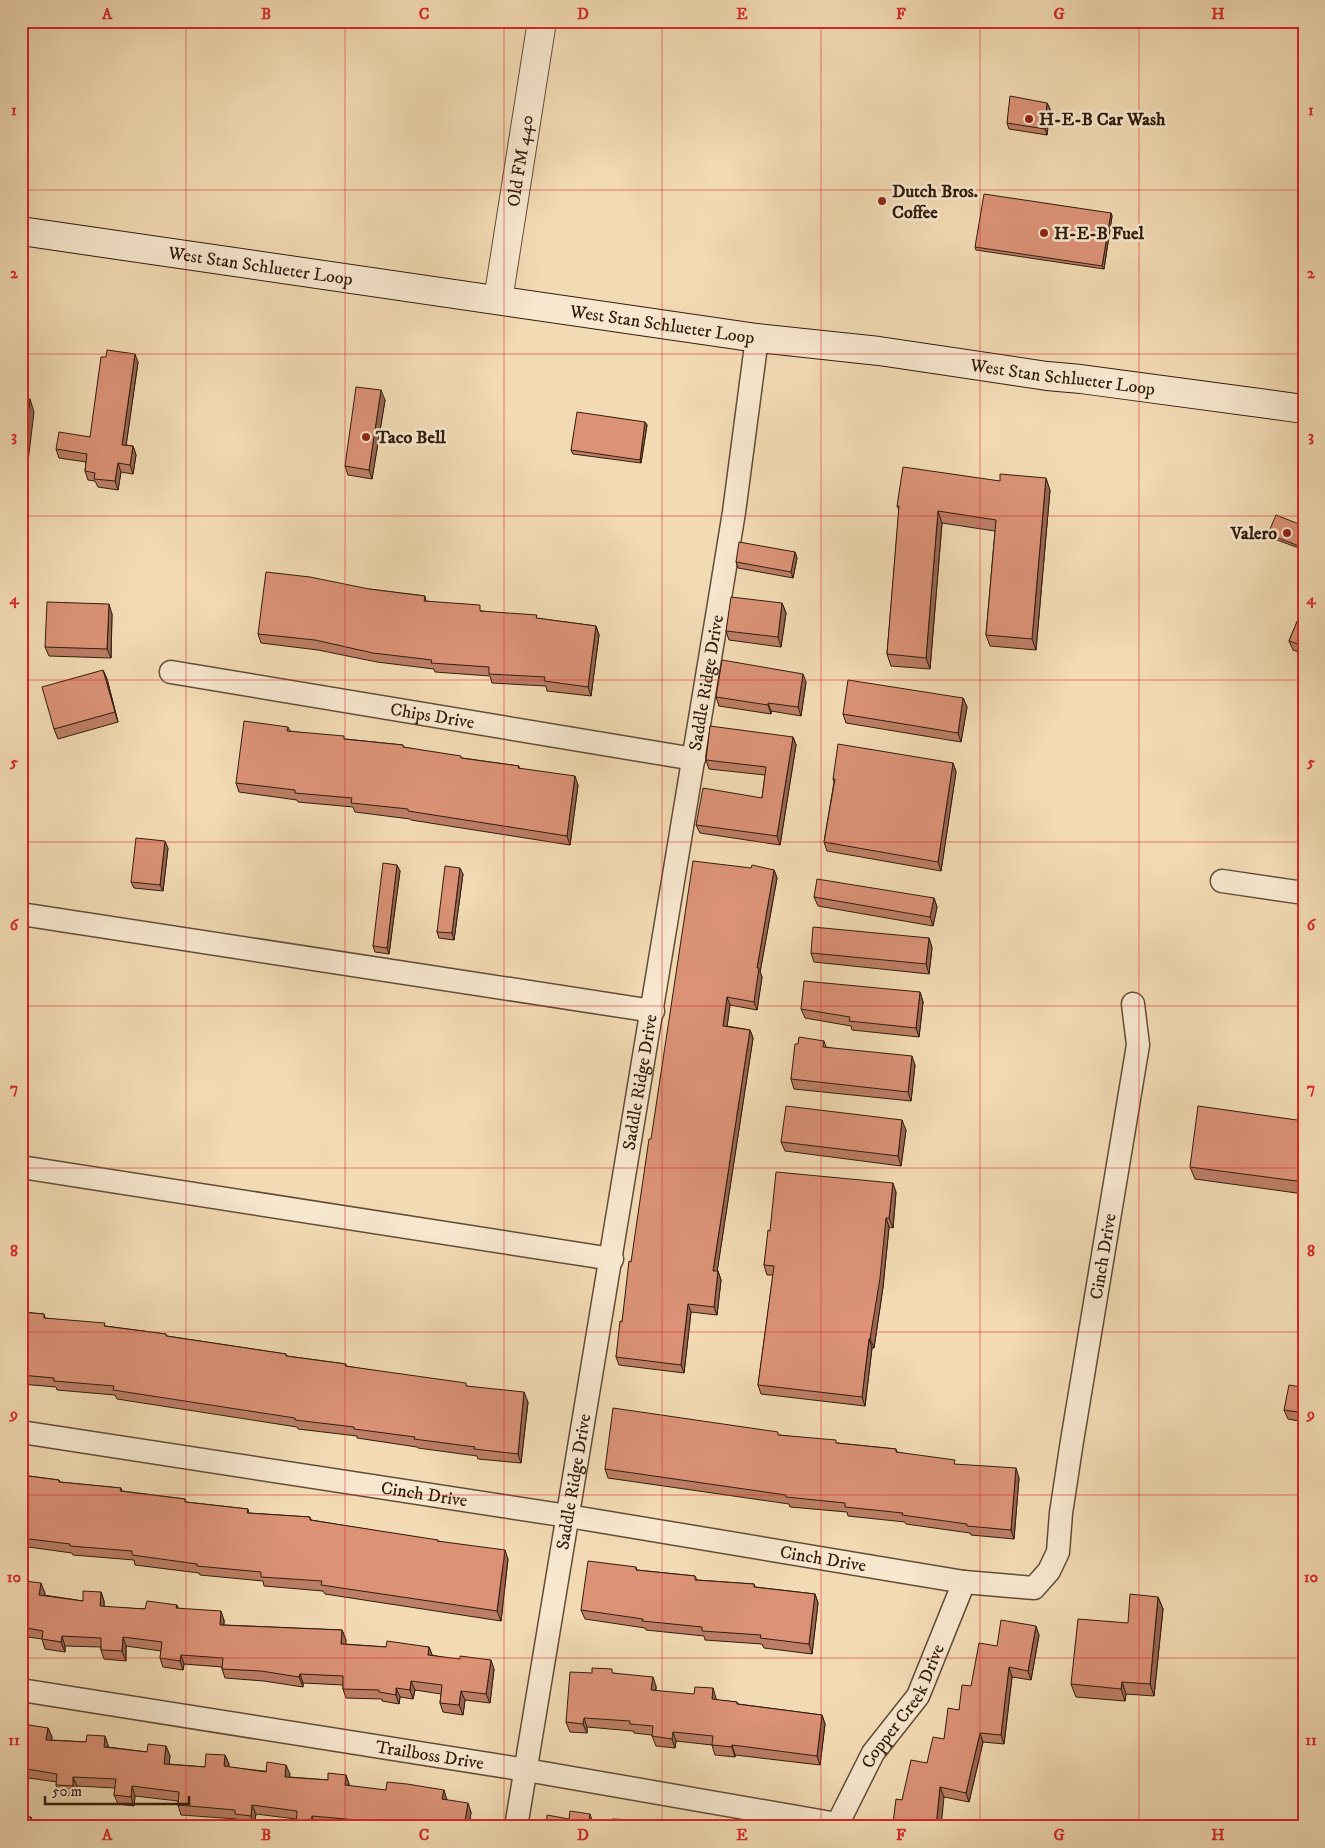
<svg xmlns="http://www.w3.org/2000/svg" width="1325" height="1848" font-family="'IM FELL DW Pica',serif">
<style>
.lines{fill:none;stroke-linecap:round;stroke-linejoin:round}
.minor-casing{stroke:#614c36;stroke-width:25}
.tertiary-casing{stroke:#614c36;stroke-width:30}
.secondary-casing{stroke:#311c0c;stroke-width:30}
.minor{stroke:#f7e7ce;stroke-width:22}
.tertiary{stroke:#f7e7ce;stroke-width:28}
.secondary{stroke:#f7e7ce;stroke-width:28}
.wall{fill:#bc7e66;stroke:#311c0c}
.shaded-wall{fill:#996653;stroke:#311c0c}
.building{fill:#db9277;stroke:#311c0c}
.grid{fill:none;stroke:#d62828;stroke-width:1;stroke-opacity:0.55}
.poi-dot{fill:#8f2418;stroke:#f7e7ce;stroke-width:2}
.labels{text-anchor:middle;stroke-width:5;stroke-linejoin:round;paint-order:stroke}
.poi-label{font-size:18px;font-weight:bold;fill:#311c0c;stroke:#f7e7ce;text-anchor:start}
.street-label{font-size:18px;fill:#311c0c;stroke:#f7e7ce}
.neatline{fill:none;stroke:#d62828;stroke-width:2}
.grid-label{font-size:16px;text-anchor:middle;font-weight:bold;fill:#d62828}
</style>
<rect width="100%" height="100%" fill="#f2dab4"/>
<filter id="stains"><feTurbulence type="fractalNoise" baseFrequency=".004" numOctaves="4"/><feColorMatrix values="0 0 0 0 .2 0 0 0 0 .09 0 0 0 0 .02 0 0 0 .5 -.17"/></filter>
<radialGradient id="worn" r=".72"><stop offset=".6" stop-color="#630" stop-opacity="0"/><stop offset="1" stop-color="#630" stop-opacity=".3"/></radialGradient>
<g class="lines">
<defs>
<g id="minor">
<path id="s1" d="M171,672L694,759"/>
<path d="M1222,881L1304,893"/>
<path d="M21,914L653,1011"/>
<path d="M21,1167L612,1259"/>
<path id="s2" d="M21,1432L568,1516L964,1582L1034,1588L1049,1571L1058,1552L1061,1513L1072,1441L1138,1045L1133,1004"/>
<path id="s3" d="M21,1690L526,1770L837,1824"/>
<path id="s4" d="M516,1827L719,604L734,512L757,338"/>
<path id="s5" d="M836,1827L873,1753L918,1696L964,1582"/>
</g>
<g id="tertiary">
<path id="s6" d="M498,300L542,21"/>
</g>
<g id="secondary">
<path id="s7" d="M21,231L757,338L879,351L1047,376L1081,379L1304,409"/>
</g>
</defs>
<use href="#minor" class="minor-casing"/>
<use href="#tertiary" class="tertiary-casing"/>
<use href="#secondary" class="secondary-casing"/>
<use href="#minor" class="minor"/>
<use href="#tertiary" class="tertiary"/>
<use href="#secondary" class="secondary"/>
</g>
<path class="wall" d="M1047,103L1050,109L1047,135L1009,129L1007,123Z
M1111,213L1112,216L1104,269L976,250L975,247Z
M138,362L126,445L133,446L136,455L133,474L121,472L118,490L98,487L95,481L88,480L85,471L86,462L59,458L56,449L90,437Z
M385,400L372,479L348,475L345,466Z
M645,422L647,425L641,463L573,454L571,450Z
M1050,490L1036,650L990,646L986,635L995,531L942,523L930,669L891,666L887,654L899,510L897,506Z
M1304,526V550L1269,537L1268,534Z
M795,552L797,558L793,578L738,568L736,562Z
M369,589L425,596L426,601L482,611L596,626L599,635L591,696L547,691L546,686L492,683L490,676L435,672L434,669L377,662L318,650L261,643L258,634Z
M782,603L786,613L781,647L729,640L726,631Z
M1304,605V654L1293,650L1289,641Z
M112,614L111,658L49,656L45,647Z
M103,670L107,679L118,722L58,739L54,729Z
M806,682L801,716L771,711V714L719,706L716,697Z
M963,698L967,707L961,742L846,723L843,714Z
M288,727L290,731L345,739L403,745V747L462,758L519,766V768L578,785L570,845L411,820L410,819L355,812L353,807L298,802L297,800L239,792L236,783Z
M793,737L796,745L780,845L700,833L696,825L762,798L765,775L709,769L706,760Z
M953,763L956,772L941,871L827,851L824,842L834,782L833,779Z
M168,848L163,891L134,888L131,882Z
M751,868L774,870L777,878L760,972L762,977L757,1010L730,1005L727,1026L750,1030L753,1038L717,1271H718L721,1280L717,1315L691,1312L684,1373L619,1365L616,1357L622,1322L631,1262Z
M400,871L389,954L375,952L373,946Z
M463,874L454,940L439,938L437,932Z
M814,897L934,898L937,907L933,926L818,906Z
M929,938L932,948L929,974L814,962L811,953Z
M920,992L923,1002L919,1037L852,1030L851,1026L805,1018L801,1009Z
M824,1041L826,1047L915,1065L911,1101L794,1089L791,1079L798,1044Z
M1304,1121V1194L1195,1179L1190,1167Z
M906,1130L901,1166L785,1151L781,1142Z
M896,1192L893,1228L889,1227L883,1287L874,1348H872L865,1406L761,1394L758,1385L773,1275H767L764,1265L770,1231Z
M21,1312L44,1314L45,1318L166,1334L167,1336L286,1354L287,1356L346,1364V1366L467,1386L528,1402L521,1463L478,1459L477,1456L418,1448L417,1447L357,1438V1436L298,1429L297,1427L117,1399L115,1395L57,1390L56,1387L21,1384Z
M1304,1381V1422L1288,1419L1284,1410L1301,1387Z
M780,1435L837,1443L896,1449L897,1452L1019,1478L1014,1539L971,1535L970,1533L906,1524L905,1522L848,1516L847,1512L790,1507L789,1504L608,1478L605,1469Z
M21,1475L59,1480L60,1482L121,1488L122,1491L185,1499L186,1502L248,1509L249,1513L310,1517L311,1520L438,1541L508,1559L501,1621L325,1594L323,1591L264,1586L263,1581L200,1575L199,1573L135,1565L134,1560L73,1555L72,1553L21,1546Z
M636,1567L637,1570L695,1576L697,1580L754,1584L755,1587L815,1594L818,1603L812,1654L764,1648L762,1644L705,1640L704,1636L646,1630L645,1628L585,1619L581,1610Z
M101,1592L104,1601V1607L145,1609L177,1605L178,1608L224,1620V1625L342,1630L346,1640L345,1644L386,1647H429L432,1655L494,1669L490,1703L465,1700L463,1715L443,1712L440,1703L441,1694L415,1690L413,1699L400,1697L399,1704L382,1701V1699L346,1698L343,1689V1685L303,1683V1687L264,1681L225,1678L222,1669V1667L184,1664L183,1670L163,1667L160,1658L161,1651L126,1646V1661L104,1659L101,1650V1647L65,1646V1652L45,1649L42,1639L21,1636V1604L45,1593L44,1595L83,1601Z
M1158,1597L1163,1609L1154,1696L1126,1694L1125,1701L1076,1697L1071,1684L1128,1623Z
M1039,1635L1031,1680L1012,1677L1004,1744L983,1742L969,1802L944,1797L893,1823L902,1800L944,1739L971,1686L997,1646Z
M614,1673L656,1686V1691L716,1698V1700L737,1702L738,1704L822,1715L825,1724L820,1765L735,1755V1757L715,1755L712,1745L676,1741L675,1748L656,1746L652,1736V1735L634,1733L633,1731L587,1727V1733L570,1732L566,1722Z
M48,1728L52,1737L51,1740L86,1742L105,1736L108,1745V1747L147,1752L166,1746L170,1756L169,1764L205,1767L225,1755L229,1764L228,1767L290,1774L289,1777L328,1780L346,1775L349,1784V1786L447,1800L471,1812L469,1827H332L315,1825V1827H297L296,1824V1819L256,1814L254,1825L238,1823L237,1819L181,1815L178,1805V1801L135,1796L134,1806L118,1804L114,1795L115,1788L77,1786L76,1796L60,1795L56,1785L57,1782L21,1777V1733L27,1734Z"/>
<path class="shaded-wall" d="M1047,103L1050,109L1047,135L1045,129Z
M1111,213L1112,216L1104,269L1102,266Z
M135,354L138,362L125,453L122,445Z
M381,390L385,400L372,479L369,470Z
M30,399L34,412L21,520V470Z
M645,422L647,425L641,463L640,460Z
M133,446L136,455L133,474L130,465Z
M118,463L121,472L118,490L115,481Z
M1046,478L1050,490L1036,650L1032,639Z
M938,511L942,523L930,669L926,658Z
M795,552L797,558L793,578L791,572Z
M782,603L786,613L781,647L778,637Z
M109,604L112,614L111,658L107,649Z
M596,626L599,635L591,696L588,687Z
M103,670L107,679L118,722L115,712Z
M803,674L806,682L801,716L798,707Z
M963,698L967,707L961,742L958,733Z
M768,703L771,711V714L768,705Z
M793,737L796,745L780,845L777,836Z
M953,763L956,772L941,871L938,862Z
M575,776L578,785L570,845L567,836Z
M165,841L168,848L163,891L160,885Z
M397,865L400,871L389,954L387,948Z
M460,868L463,874L454,940L452,933Z
M774,870L777,878L760,972L762,977L757,1010L754,1002L757,968Z
M934,898L937,907L933,926L930,917Z
M929,938L932,948L929,974L926,964Z
M920,992L923,1002L919,1037L916,1028Z
M727,997L730,1005L726,1034L723,1026Z
M750,1030L753,1038L716,1279L713,1271Z
M912,1056L915,1065L911,1101L908,1092Z
M902,1120L906,1130L901,1166L898,1156Z
M893,1183L896,1192L893,1228L889,1218Z
M886,1218L889,1227L883,1287L874,1348L870,1339Z
M718,1271L721,1280L717,1315L714,1307Z
M688,1304L691,1312L684,1373L681,1365Z
M869,1339L872,1348L865,1406L862,1397Z
M524,1392L528,1402L521,1463L518,1454Z
M1016,1468L1019,1478L1014,1539L1011,1530Z
M505,1550L508,1559L501,1621L497,1611Z
M41,1583L45,1593L43,1604L39,1595Z
M101,1592L104,1601V1616L100,1606Z
M815,1594L818,1603L812,1654L809,1644Z
M1158,1597L1163,1609L1154,1696L1150,1684Z
M221,1611L224,1620L223,1634L220,1625Z
M1036,1626L1039,1635L1031,1680L1028,1671Z
M342,1630L346,1640L345,1654L341,1644Z
M62,1636L65,1646V1652L61,1642Z
M123,1637L126,1646V1661L122,1651Z
M429,1647L433,1657L428,1655Z
M181,1655L184,1664L183,1670L180,1661Z
M491,1660L494,1669L490,1703L486,1694Z
M1009,1667L1012,1677L1004,1744L1001,1735Z
M300,1674L303,1683V1687L299,1677Z
M653,1677L656,1686L655,1700L651,1690Z
M411,1681L415,1690L413,1699L410,1690Z
M1122,1682L1126,1694L1125,1701L1121,1689Z
M396,1688L400,1697L399,1704L396,1695Z
M713,1688L716,1698L715,1708L712,1699Z
M461,1691L465,1700L463,1715L459,1705Z
M822,1715L825,1724L820,1765L817,1756Z
M584,1718L587,1727V1733L583,1724Z
M48,1728L52,1737L50,1749L46,1740Z
M673,1732L676,1741L675,1748L672,1739Z
M980,1733L983,1742L969,1802L966,1793Z
M105,1736L108,1745L107,1756L104,1747Z
M732,1745L735,1755V1757L732,1747Z
M166,1746L170,1756L168,1773L164,1764Z
M225,1755L229,1764L228,1776L224,1766Z
M286,1765L290,1774L288,1786L285,1777Z
M346,1775L349,1784L348,1795L345,1785Z
M73,1777L77,1786L76,1796L73,1786Z
M132,1786L135,1796L134,1806L131,1797Z
M940,1787L944,1797L941,1827H936Z
M444,1790L447,1800L442,1799Z
M468,1803L471,1812L469,1827H464Z
M252,1805L256,1814L254,1825L251,1816Z
M590,1814L593,1823V1827H588Z
M312,1816L315,1825V1827H312L311,1825Z
M31,1817L35,1827H30Z"/>
<path class="building" d="M1010,96L1047,103L1045,129L1007,123Z
M984,194L1111,213L1102,266L975,247Z
M107,350L135,354L122,445L133,446L130,465L118,463L115,481L94,479L95,473L85,471L87,454L56,449L59,432L90,437L101,357H106Z
M356,387L381,390L369,470L345,466Z
M21,398L30,399L21,470Z
M577,412L645,422L640,460L571,450Z
M903,467L1000,481V474L1046,478L1032,639L986,635L996,520L938,511L926,658L887,654L899,506H897Z
M1276,515L1304,526V548L1268,534Z
M739,542L795,552L791,572L736,562Z
M266,572L310,577L369,589L425,596L424,601L480,605V611L537,615L536,618L596,626L588,687L544,681L545,677L489,674V667L431,663L432,660L373,653L315,640L258,634Z
M731,597L782,603L778,637L726,631Z
M47,602L109,604L107,649L45,647Z
M1304,605V646L1289,641Z
M722,660L803,674L798,707L768,703V705L716,697Z
M103,670L115,712L54,729L42,687Z
M848,680L963,698L958,733L843,714Z
M244,721L288,727L287,731L344,736V739L403,745V747L461,756V758L519,766L518,768L575,776L567,836L408,811V809L351,803L352,798L295,793V790L236,783Z
M710,726L793,737L777,836L696,825L703,788L762,798L766,767L706,760Z
M838,744L953,763L938,862L824,842L835,779H833Z
M136,838L165,841L160,885L131,882Z
M693,861L751,868L752,865L774,870L757,968H759L754,1002L727,997L723,1026L750,1030L713,1271H718L714,1307L688,1304L681,1365L616,1357L620,1321L622,1322L629,1261L631,1262L649,1139H651Z
M383,863L397,865L387,948L373,946Z
M445,866L460,868L452,933L437,932Z
M817,879L934,898L930,917L814,897Z
M813,927L929,938L926,964L811,953Z
M804,981L920,992L916,1028L849,1021L850,1017L801,1009Z
M799,1037L824,1041L823,1047L912,1056L908,1092L791,1079L795,1044H798Z
M786,1106L902,1120L898,1156L781,1142Z
M1198,1106L1304,1121V1182L1190,1167Z
M776,1172L893,1183L889,1218H886L880,1278L870,1339H869L862,1397L758,1385L774,1266L764,1265L768,1230L770,1231Z
M21,1312L44,1314V1318L105,1323L104,1326L166,1334V1336L286,1354V1356L346,1364L345,1366L466,1383V1386L524,1392L518,1454L474,1449L475,1447L414,1439L415,1437L354,1429V1427L295,1420V1418L113,1390L114,1386L54,1381V1378L21,1375Z
M1302,1381H1304V1413L1284,1410L1289,1385L1301,1387Z
M613,1408L778,1432V1435L836,1440V1443L896,1449V1452L955,1460L954,1464L1016,1468L1011,1530L967,1526V1524L902,1515L903,1513L845,1507V1503L786,1497V1495L605,1469Z
M21,1475L59,1480V1482L121,1488L120,1491L185,1499V1502L248,1509L247,1513L310,1517V1520L438,1540L437,1541L505,1550L497,1611L321,1585L322,1581L261,1577V1572L197,1566V1564L132,1555V1551L70,1546V1544L21,1538Z
M588,1561L636,1567V1570L695,1576V1580L754,1584V1587L815,1594L809,1644L760,1638L761,1635L702,1631V1627L642,1621L643,1619L581,1610Z
M25,1581L41,1583L39,1595L83,1601V1591L101,1592L100,1606L145,1609L147,1601L177,1605L176,1608L221,1611L220,1625L342,1630L341,1644L386,1647L387,1641L429,1647L428,1655L460,1659V1656L491,1660L486,1694L461,1691L459,1705L440,1703L442,1685L411,1681L410,1690L396,1688V1695L379,1692V1690L343,1689V1676L300,1674L299,1677L261,1671L222,1669L223,1658L181,1655L180,1661L160,1658L162,1642L123,1637L122,1651L101,1650V1638L62,1636L61,1642L42,1639L43,1631L21,1627V1604Z
M1130,1594L1158,1597L1150,1684L1122,1682L1121,1689L1071,1684L1078,1619L1128,1623Z
M1001,1620L1036,1626L1028,1671L1009,1667L1001,1735L980,1733L966,1793L940,1787L936,1827H880L881,1821L893,1823L896,1799L902,1800L911,1760L927,1763L933,1737L944,1739L948,1708L959,1710L962,1685L971,1686L979,1643L997,1646Z
M592,1668L612,1669V1673L653,1677L651,1690L694,1694L695,1687L713,1688L712,1699L737,1702V1704L822,1715L817,1756L732,1745V1747L712,1745L713,1736L673,1732L672,1739L652,1736L653,1726L630,1724V1721L584,1718L583,1724L566,1722L570,1672L592,1673Z
M29,1725L48,1728L46,1740L86,1742L87,1735L105,1736L104,1747L147,1752L148,1744L166,1746L164,1764L205,1767L206,1754L225,1755L224,1766L266,1772L267,1762L286,1765L285,1777L328,1780V1773L346,1775L345,1785L386,1790L387,1782L407,1784L444,1790L442,1799L468,1803L464,1827H396L374,1824L373,1827H356L357,1820L312,1816L311,1825L296,1824L297,1811L252,1805L251,1816L235,1814V1810L178,1805L179,1792L132,1786L131,1797L114,1795L116,1779L73,1777V1786L56,1785L57,1774L21,1768V1733L27,1734Z
M570,1811L590,1814L588,1827H546L547,1815L569,1819Z
M21,1816L31,1817L30,1827H21Z
M612,1819L634,1820V1827H612Z"/>
<path class="grid" d="M186,21V1827M345,21V1827M504,21V1827M662,21V1827M821,21V1827M980,21V1827M1139,21V1827M21,190H1304M21,354H1304M21,516H1304M21,680H1304M21,842H1304M21,1006H1304M21,1168H1304M21,1332H1304M21,1495H1304M21,1658H1304"/>
<g class="poi-dot">
<circle cx="1029" cy="119" r="5"/>
<circle cx="882" cy="201" r="5"/>
<circle cx="1044" cy="233" r="5"/>
<circle cx="366" cy="437" r="5"/>
<circle cx="1287" cy="533" r="5"/>
</g>
<g class="labels">
<g class="poi-label">
<text x="1039" y="125">H-E-B Car Wash</text>
<text x="892" y="197">Dutch Bros.<tspan x="892" dy="21">Coffee</tspan></text>
<text x="1054" y="239">H-E-B Fuel</text>
<text x="376" y="443">Taco Bell</text>
<text x="1277" y="539" text-anchor="end">Valero</text>
</g>
<g class="street-label">
<text dy="6" stroke="none"><textPath href="#s6" startOffset="141">Old FM 440</textPath></text>
<text dy="6" stroke="none"><textPath href="#s7" startOffset="242">West Stan Schlueter Loop</textPath></text>
<text dy="6" stroke="none"><textPath href="#s7" startOffset="648">West Stan Schlueter Loop</textPath></text>
<text dy="6" stroke="none"><textPath href="#s7" startOffset="1052">West Stan Schlueter Loop</textPath></text>
<text dy="6" stroke="none"><textPath href="#s4" startOffset="1160">Saddle Ridge Drive</textPath></text>
<text dy="6" stroke="none"><textPath href="#s1" startOffset="265">Chips Drive</textPath></text>
<text dy="6" stroke="none"><textPath href="#s4" startOffset="755">Saddle Ridge Drive</textPath></text>
<text dy="6" stroke="none"><textPath href="#s2" startOffset="1368">Cinch Drive</textPath></text>
<text dy="6" stroke="none"><textPath href="#s4" startOffset="350">Saddle Ridge Drive</textPath></text>
<text dy="6" stroke="none"><textPath href="#s2" startOffset="408">Cinch Drive</textPath></text>
<text dy="6" stroke="none"><textPath href="#s2" startOffset="812">Cinch Drive</textPath></text>
<text dy="6" stroke="none"><textPath href="#s5" startOffset="139">Copper Creek Drive</textPath></text>
<text dy="6" stroke="none"><textPath href="#s3" startOffset="414">Trailboss Drive</textPath></text>
</g>
</g>
<rect width="1325" height="1848" fill="none" stroke="#f2dab4" stroke-width="55"/>
<path d="M45 1796v8h144v-8" fill="none" stroke="#311c0c" stroke-width="2.5"/>
<text x="52" y="1796" font-size="15" fill="#311c0c" stroke="#f7e7ce" stroke-width="4" paint-order="stroke">50 m</text>
<rect x="28" y="28" width="1270" height="1792" class="neatline"/>
<g class="grid-label">
<text x="107" y="19">A</text>
<text x="266" y="19">B</text>
<text x="424" y="19">C</text>
<text x="583" y="19">D</text>
<text x="742" y="19">E</text>
<text x="901" y="19">F</text>
<text x="1059" y="19">G</text>
<text x="1218" y="19">H</text>
<text x="14" y="115">1</text>
<text x="1311" y="115">1</text>
<text x="14" y="278">2</text>
<text x="1311" y="278">2</text>
<text x="14" y="441">3</text>
<text x="1311" y="441">3</text>
<text x="14" y="604">4</text>
<text x="1311" y="604">4</text>
<text x="14" y="767">5</text>
<text x="1311" y="767">5</text>
<text x="14" y="930">6</text>
<text x="1311" y="930">6</text>
<text x="14" y="1093">7</text>
<text x="1311" y="1093">7</text>
<text x="14" y="1256">8</text>
<text x="1311" y="1256">8</text>
<text x="14" y="1419">9</text>
<text x="1311" y="1419">9</text>
<text x="14" y="1582">10</text>
<text x="1311" y="1582">10</text>
<text x="14" y="1745">11</text>
<text x="1311" y="1745">11</text>
<text x="107" y="1840">A</text>
<text x="266" y="1840">B</text>
<text x="424" y="1840">C</text>
<text x="583" y="1840">D</text>
<text x="742" y="1840">E</text>
<text x="901" y="1840">F</text>
<text x="1059" y="1840">G</text>
<text x="1218" y="1840">H</text>
</g>
<rect width="100%" height="100%" filter="url(#stains)"/>
<rect width="100%" height="100%" fill="url(#worn)"/>
</svg>
